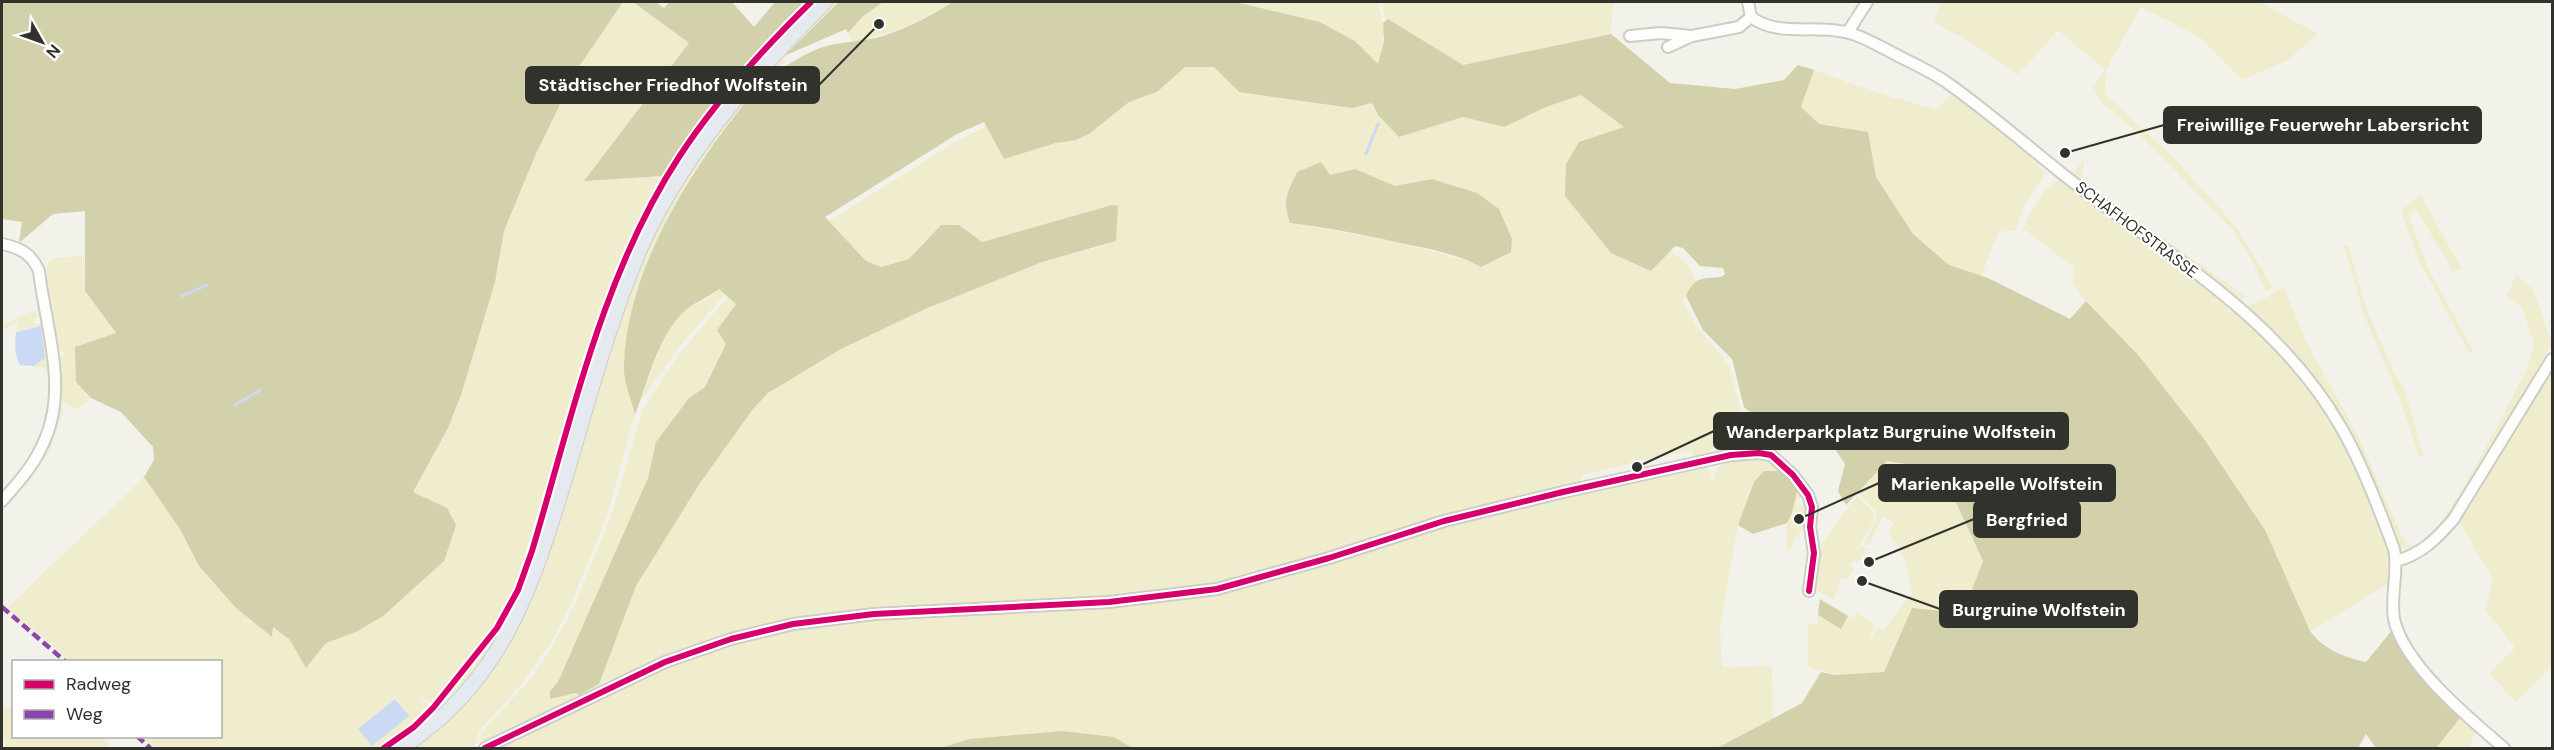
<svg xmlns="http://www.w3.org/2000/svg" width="2554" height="750" font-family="'DM Sans',sans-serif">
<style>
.green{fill:#efedce;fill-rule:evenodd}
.forest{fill:#d3d0ac}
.water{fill:#cadaf4}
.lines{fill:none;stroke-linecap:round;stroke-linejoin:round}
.stream{stroke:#cadaf4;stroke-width:3}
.minor-casing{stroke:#cdcdc6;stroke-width:14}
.major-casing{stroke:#cdcdca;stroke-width:16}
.minor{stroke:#fdfdfc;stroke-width:10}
.major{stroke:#e5eaf0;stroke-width:14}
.quiet{stroke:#8e44ad;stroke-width:4.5;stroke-dasharray:9 4.5;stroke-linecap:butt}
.cycleway-casing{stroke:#fff;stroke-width:10}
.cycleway{stroke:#d6006c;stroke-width:6}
.labels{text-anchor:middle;stroke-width:4.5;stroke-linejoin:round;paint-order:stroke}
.street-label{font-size:16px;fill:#32322c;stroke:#fff}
.leader{fill:none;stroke:#32322c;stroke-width:2}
.callout-dot{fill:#32322c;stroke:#fff;stroke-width:2}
.callout{fill:#32322c;stroke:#32322c;stroke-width:2}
.callout-label{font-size:18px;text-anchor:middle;font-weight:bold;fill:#fff}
</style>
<rect width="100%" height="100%" fill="#f2f2ea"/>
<path class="green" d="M623,2H633L689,43L584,181L663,176L633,229L601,310L514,589L496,623L433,704L419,696L430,707L412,725L377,748H153L141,737L220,736V662L70,661L7,608L144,477L180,529L199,566L235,607L271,636L273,627L290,640L307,667L326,643L356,632L447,508L412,492L448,428L461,395L495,282L504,231L535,156L576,71Z
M833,2H839L784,56L786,62L768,71L782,52Z
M871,2H952C922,22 888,35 853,42L846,29Z
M1235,2H1378L1384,32L1379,65L1355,41L1321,22Z
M1382,2H1613L1611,34L1463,65L1388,19L1386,21Z
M1941,2H2260L2318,34L2288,60L2242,80L2200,37L2141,7L2106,70L2105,93L2175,159L2236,227L2273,287L2266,291L2254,264L2233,230L2139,134L2102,103L2093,87L2105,70L2058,30L2018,75L1970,42L1933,22Z
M751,67L753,69L637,239L680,159L711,116Z
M1185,67H1214L1239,92L1352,108L1372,103L1378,115L1399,137L1463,117L1504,127L1546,107L1581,95L1624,127L1565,196L1611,253L1651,271L1670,250L1685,262L1696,281L1686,296L1681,299L1697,327L1729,365L1741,411L1705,457L1695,460L1692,450L1581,475L1582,485H1572L1568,481L1559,489L1562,498L1706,467L1710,471L1712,483L1716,470L1721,464C1744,456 1763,456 1783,468L1776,471H1764L1754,482L1738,525L1720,627L1722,667L1772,666L1773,718L1719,747L1706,748H1383L1373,746L1363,748H1132L1114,737L969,739L941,748H499L610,695L613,682L610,679L604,681L599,688L483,744L480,737L486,728L533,676L552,647L574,606L611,516L643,409L678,355L728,297L736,304L717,330L726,344L705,387L689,398L656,442L648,478L558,682L550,691L579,695L599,684L636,586L700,483L753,409L768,393L841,349L925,309L1042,262L1106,245L1118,207L1112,205L981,242L959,225H941L909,259L881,267L866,261L829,221L957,141L987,126L1004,159L1056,143L1076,140L1089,134L1129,102L1146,97ZM1321,162L1330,175L1355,169L1395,186L1432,179L1460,187L1499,209L1512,239L1472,262L1388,240L1290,223C1282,200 1287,193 1297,172Z
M1814,70L1882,94L1937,110L1954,92L2033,155L2030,158L2045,172L2043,177L2024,206L2015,231H1999L1981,276L1949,265L1913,234L1876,177L1868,132L1819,124L1800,107Z
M773,76L760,86L739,110L701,162L656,245L625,380L635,414L607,516L573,599L552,641L521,685L479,731L474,748H412L462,706L490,671L522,620L549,548L611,343L637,273L657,229L693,163L761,77Z
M2085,158L2081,179L2246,297L2240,300L2184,255L2072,175Z
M2059,179L2228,302L2227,309L2229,312L2235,310C2278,349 2317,391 2344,442C2359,469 2370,499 2382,527L2377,530L2380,536L2384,533L2391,553V582L2310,632L2265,530L2204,440L2139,356L2086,301L2073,284V267L2027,231H2023C2026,217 2046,185 2059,179Z
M2421,195L2461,268L2453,272L2416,208L2408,214L2427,266L2473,351L2469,353L2418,259L2401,210Z
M2348,245L2367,310L2393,370L2406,393L2423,456L2419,457L2399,397L2364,315L2344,246Z
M84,256L85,292L116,334L76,382L91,398L77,409L59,400L58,360L65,354L63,351L56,352L51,320L54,319L47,287V265L53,258Z
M2516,275L2533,289L2552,344L2456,510L2431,539L2408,552L2409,549L2405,547L2400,549L2387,519L2389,515L2386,509H2383L2301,363L2247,306L2263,300L2283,286L2308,345L2358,436L2403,539L2412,547C2442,544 2511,398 2528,367L2534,343L2521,305L2507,296Z
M719,289L725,294L679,347L640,402L666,331L689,307L704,301Z
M34,311L38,316L33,320L36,324H43C55,367 58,420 32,459C24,472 11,483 2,495V490C9,482 17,474 23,465C37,445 62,389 45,368L34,366L41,361L31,327L16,332L19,322L2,330V325Z
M2552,367V666L2516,702L2489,673L2515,648L2485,609L2493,580L2461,524L2457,520Z
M59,408L64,409L49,452L28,482L2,512V508C28,476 50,449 59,408Z
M1772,428L1782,431L1791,440L1782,447L1778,455L1740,451L1738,449L1762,430Z
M566,452L528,576L500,634L469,678L437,710L498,633L517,597L564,453Z
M1887,461L1941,470L1983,562L1963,614L1912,608L1884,672C1857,674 1832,678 1808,666V625L1817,624L1818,615L1840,629L1848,616L1852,618L1857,612L1876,625L1871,634L1868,646L1877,627L1883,631L1912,593C1908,571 1906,553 1890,536V527L1894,523L1883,516L1868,546L1864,544L1876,521L1875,510L1857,492Z
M1798,486L1805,497L1797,498V505L1809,506L1805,528L1795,538L1791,550L1787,549V523L1792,513Z
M1857,496L1873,511L1874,521L1851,558L1861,544L1866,549L1858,563L1853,561L1850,566L1854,568L1847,580L1841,578L1834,600L1815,589L1822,545L1834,526Z
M2,705L13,709L14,736L107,737L108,748H4L6,743L2,733Z
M2461,717L2475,731L2469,748H2436Z"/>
<path class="forest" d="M2,2H623L576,71L535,156L504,231L495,282L461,395L448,428L413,492L447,508L456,525L444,561L383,616L356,632L326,643L306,668L290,640L273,627L272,637L235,607L199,566L180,529L144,477L154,460L153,447L121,412L91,398L76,382L75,347L116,333L85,291V211L53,214L19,243L22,222L2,219Z
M633,2H656L664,8L669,2H732L754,27L775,2H808C755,56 704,112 663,176L584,181L689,43Z
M839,2H883L862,17L848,33L846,29L784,56Z
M952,2H1235L1320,22L1355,41L1378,64L1384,41L1383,23L1388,19L1463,65L1611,34L1670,83L1735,89L1784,80L1798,65L1814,70L1801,107L1819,124L1868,132L1876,177L1913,234L1949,265L1988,278L2070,319L2086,301L2139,356L2204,439L2265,530L2310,631C2324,650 2344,657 2366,662L2393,629L2416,670L2461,717L2436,748H2376L2366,734L2358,748H1706L1719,747L1802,703L1821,672L1834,675L1884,672L1912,608L1963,613L1983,561L1941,470L1887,461L1846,505L1838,491L1845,464L1811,413L1785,424L1761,421L1744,407L1732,359L1703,330L1686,296C1695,276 1702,279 1721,277L1725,274L1723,268L1700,266L1683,248L1675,246L1651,271L1611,253L1565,196L1566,164L1579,142L1624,127L1581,95L1546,107L1504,127L1463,117L1399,137L1378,115L1372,103L1352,108L1239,92L1214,67H1185L1157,92L1129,102L1089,134L1076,140L1056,143L1004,159L984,122L957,134L825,217L866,261L881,267L909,259L941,225H959L982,242L1112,205L1118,206L1116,241L1042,262L925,309L841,349L768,393L753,409L700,483L636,586L599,684L579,695L575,693L550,699V691L558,682L648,478L656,442L689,398L705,387L726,344L717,330L736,304L719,289C710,296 694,303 687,309C657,335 650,378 635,414C631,398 623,381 624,365C626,281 678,191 727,126C738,112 749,96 762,84C774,72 804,54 820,48C840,41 863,42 883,36C907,28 932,16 952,2Z
M1321,162L1330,175L1355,169L1395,186L1432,179L1477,193L1499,209L1512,239L1511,252L1481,267C1460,255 1434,250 1410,245C1370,236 1331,228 1290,223C1282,200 1287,193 1297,172Z
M1783,468L1798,486L1792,513L1787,523L1753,534L1738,525L1754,482L1764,471H1776Z
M1820,599L1848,616L1841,629L1818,615Z
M1062,731L1114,737L1132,748H941L969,739Z"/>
<path class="water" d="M41,326L45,358L34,366L20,365C14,354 15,344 16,332Z
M395,699L409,716L372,746L358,729Z"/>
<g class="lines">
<path class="stream" d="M1366,154L1378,124
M182,296L207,285
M235,405L260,390"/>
<defs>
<path id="minor" d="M1748,2L1751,17C1776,36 1810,26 1839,31C1857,33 1873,43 1889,51C1909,62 1931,71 1949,84C1998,119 2043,160 2091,196C2183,264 2284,326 2342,429C2363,466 2379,509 2394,549C2399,572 2390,596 2394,619C2404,665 2470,719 2504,748
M1848,32L1867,2
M1630,36L1661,33L1692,36
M1668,47L1692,36L1739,27L1751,17
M2,244C20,248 31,253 39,271C46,331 71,393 40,450C31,469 15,486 2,501
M2396,561C2422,554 2436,539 2453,520L2552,359
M485,748L665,662L731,639L793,624L874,614L1109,602L1217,589L1329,558L1444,521L1563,492L1731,455L1759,453L1771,455L1793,475L1808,495L1812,507L1810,527L1814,553L1809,591"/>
<path id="major" d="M401,748C503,683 533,585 566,476C589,399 609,321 641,247C684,152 753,75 825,2"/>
</defs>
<use href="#minor" class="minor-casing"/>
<use href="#major" class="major-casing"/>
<use href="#minor" class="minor"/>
<use href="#major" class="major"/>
<path class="quiet" d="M2,607L66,662
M137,736L150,748"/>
<defs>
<path id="cycleway" d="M384,748L414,727L433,708L497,628L518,590L532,551C572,418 602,275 679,157C716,100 763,49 811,2
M485,748L665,662L731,639L793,624L874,614L1109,602L1217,589L1329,558L1444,521L1563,492L1731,455L1759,453L1771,455L1793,475L1808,495L1812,507L1810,527L1814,553L1809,591"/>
</defs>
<use href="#cycleway" class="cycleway-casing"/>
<use href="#cycleway" class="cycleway"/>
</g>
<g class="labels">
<g class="street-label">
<text transform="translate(2137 229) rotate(37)" y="6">SCHAFHOFSTRASSE</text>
</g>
</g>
<path class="leader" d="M879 24L819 85M2065 153L2164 125M1637 467L1714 431M1799 519L1879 483M1869 562L1974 519M1862 581L1940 609"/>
<g class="callout-dot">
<circle cx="879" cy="24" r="6"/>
<circle cx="2065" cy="153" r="6"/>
<circle cx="1637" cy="467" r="6"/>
<circle cx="1799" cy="519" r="6"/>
<circle cx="1869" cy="562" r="6"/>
<circle cx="1862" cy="581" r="6"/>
</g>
<g class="callout">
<rect x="526" y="67" width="293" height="36" rx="6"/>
<rect x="2164" y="107" width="317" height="36" rx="6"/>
<rect x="1714" y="413" width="354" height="36" rx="6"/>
<rect x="1879" y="465" width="236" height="36" rx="6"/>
<rect x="1974" y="501" width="106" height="36" rx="6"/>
<rect x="1940" y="591" width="197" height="36" rx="6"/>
</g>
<g class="callout-label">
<text x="673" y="91">Städtischer Friedhof Wolfstein</text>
<text x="2323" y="131">Freiwillige Feuerwehr Labersricht</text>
<text x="1891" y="438">Wanderparkplatz Burgruine Wolfstein</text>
<text x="1997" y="490">Marienkapelle Wolfstein</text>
<text x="2027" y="526">Bergfried</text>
<text x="2039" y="616">Burgruine Wolfstein</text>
</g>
<rect width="2554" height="750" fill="none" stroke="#32322c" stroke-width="6"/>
<rect x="12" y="660" width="210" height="78" fill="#ffffff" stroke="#adadab" stroke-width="1.5"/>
<rect x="24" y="680" width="30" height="9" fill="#d6006c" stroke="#adadab" stroke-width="1.5"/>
<text x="66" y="690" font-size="18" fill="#32322c">Radweg</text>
<rect x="24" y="710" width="30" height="9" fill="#8e44ad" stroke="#adadab" stroke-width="1.5"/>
<text x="66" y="720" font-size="18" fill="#32322c">Weg</text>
<g transform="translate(42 42) rotate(130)" stroke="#ffffff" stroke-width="4.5" paint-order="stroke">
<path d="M0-4.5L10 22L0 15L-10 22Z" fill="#32322c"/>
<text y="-9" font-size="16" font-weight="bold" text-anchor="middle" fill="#32322c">N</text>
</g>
</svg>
